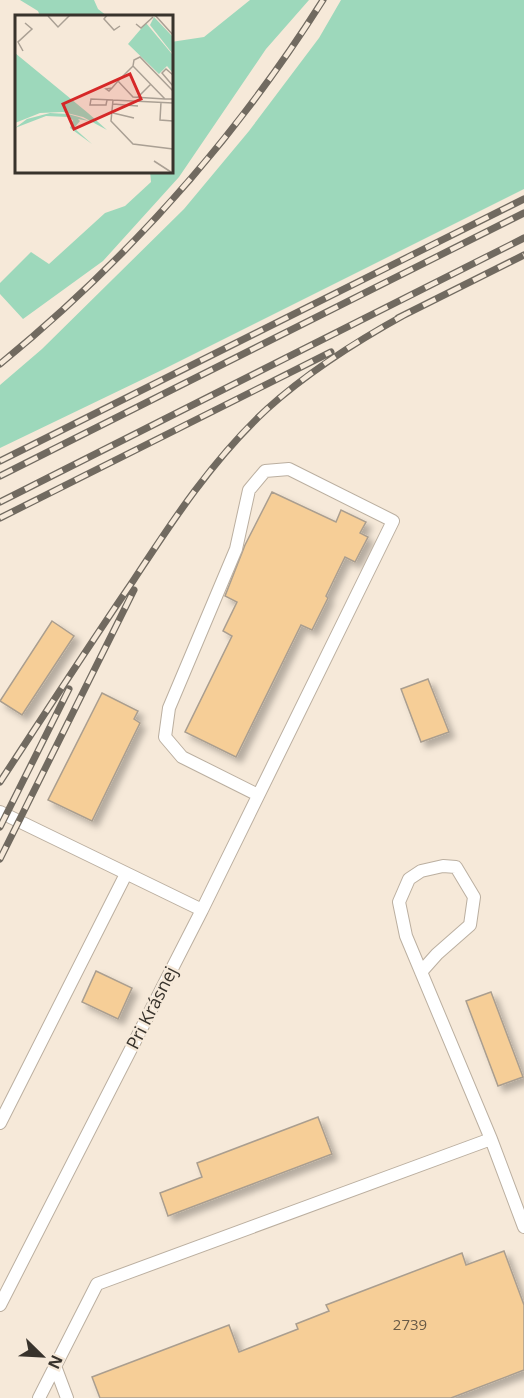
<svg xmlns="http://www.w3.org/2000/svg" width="524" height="1398" font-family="'Open Sans',sans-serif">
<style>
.green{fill:#9dd8bb}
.building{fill:#f6ce97;stroke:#aa9e8f;stroke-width:1.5;filter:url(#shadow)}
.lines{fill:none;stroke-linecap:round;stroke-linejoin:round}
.lane-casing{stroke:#bbafa0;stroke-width:14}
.lane{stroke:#fff;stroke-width:12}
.rail-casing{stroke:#716a60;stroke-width:7}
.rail{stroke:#f6e9d9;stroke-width:4.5;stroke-dasharray:14;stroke-linecap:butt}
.labels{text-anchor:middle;stroke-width:5;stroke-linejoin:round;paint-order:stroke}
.number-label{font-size:15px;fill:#685a47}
.street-label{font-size:18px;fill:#38332c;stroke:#f6e9d9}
.inset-road{fill:none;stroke:#aaa094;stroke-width:1.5}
.view{fill:#d62828;fill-opacity:0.15;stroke:#d62828;stroke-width:3}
.inset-edge{fill:none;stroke:#38332c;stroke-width:3}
</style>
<defs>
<filter id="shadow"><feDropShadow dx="5.5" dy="5.5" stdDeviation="3" flood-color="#0004"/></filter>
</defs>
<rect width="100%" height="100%" fill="#f6e9d9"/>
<path class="green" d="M20,0H94L98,9L107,16H40L38,11Z
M250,0H309L266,49L179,177L103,261L23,319L0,294V283L31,252L49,264L105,213L125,206L151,182L150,171H171V42L204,37Z
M341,0H524V189L162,370L0,448V385L42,349L184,209L249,131L319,38Z"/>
<path class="building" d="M272,492L336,522L341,510L366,522L360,533L368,537L355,562L345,557L326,596L328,598L312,630L301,625L236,757L185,732L232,636L223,631L237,602L225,596L245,545Z
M52,621L74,636L22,715L0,701Z
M428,679L449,732L421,742L401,689Z
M102,693L138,711L134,719L140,723L92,821L48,800Z
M96,971L132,988L118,1019L82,1002Z
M491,992L523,1077L498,1086L466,1001Z
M318,1117L332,1154L168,1216L160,1193L202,1177L197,1163Z
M504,1251L524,1305V1370L451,1398H100L92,1377L229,1325L239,1352L298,1329L296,1324L329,1311L326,1305L462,1253L466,1265Z"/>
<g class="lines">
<defs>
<path id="lane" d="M0,812L202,910L0,1305
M202,910L393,521L289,469L265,471L249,490L236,549L169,708L165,737L182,757L258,795
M0,1123L126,874
M491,1139L524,1227
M55,1366L67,1398
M39,1398L97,1284L491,1139L406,936L399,902L409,879L421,871L443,866L456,867L474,897L470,925L437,954L421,972"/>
</defs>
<use href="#lane" class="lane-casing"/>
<use href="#lane" class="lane"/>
<defs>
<path id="rail" d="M398,318L524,255
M0,364C126,261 236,138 323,0
M0,461L524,199
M0,476L524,213
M0,502L524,238
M0,518L331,352
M0,782C44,715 88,647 133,581C173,520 213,459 267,409C309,371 357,341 406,314
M0,827L69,689
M0,859L134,590"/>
</defs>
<use href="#rail" class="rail-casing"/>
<use href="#rail" class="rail"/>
</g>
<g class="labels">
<g class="number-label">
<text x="410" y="1330">2739</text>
</g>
<g class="street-label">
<text transform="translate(152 1008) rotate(-63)" y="6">Pri Krásnej</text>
</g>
</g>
<g transform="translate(15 15)">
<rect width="158" height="158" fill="#f6e9d9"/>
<path d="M139,2L158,22L157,38L135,10ZM131,8L157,39V57L152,51L144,59L113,29ZM0,38L73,98L92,115L68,102L48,97L25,98L0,108ZM35,98L53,99L64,102L74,106L63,104L65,106L59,113L77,129L55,113L58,105L53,102L31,101L0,113L12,104Z" fill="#9dd8bb"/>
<path class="inset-road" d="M92,0L89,4L99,15L105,11M140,0L158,20M33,1L43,12L55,0M121,9L126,13L138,2M8,36L3,27L17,14L10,8M118,51L119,45L125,42L158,76M158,60L151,54L147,58L158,71M103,66L118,51L150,84H158M97,73L91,74L94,76L97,73L103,66L118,82L150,84M123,82L136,69M92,85L91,90H75L76,84L98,85M146,87L145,105L158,106M158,88L98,85L96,106L118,129L158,134M98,89L123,91M98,98L119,103M139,146L156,157"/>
<path class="view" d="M115,59L126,84L59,114L48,89Z"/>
<rect width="158" height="158" class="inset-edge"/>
</g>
<g transform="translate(42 1356) rotate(114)" stroke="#f6e9d9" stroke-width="4.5" paint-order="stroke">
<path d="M0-4.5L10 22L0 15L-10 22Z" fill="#38332c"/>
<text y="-9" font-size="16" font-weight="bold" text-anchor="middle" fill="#38332c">N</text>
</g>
</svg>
